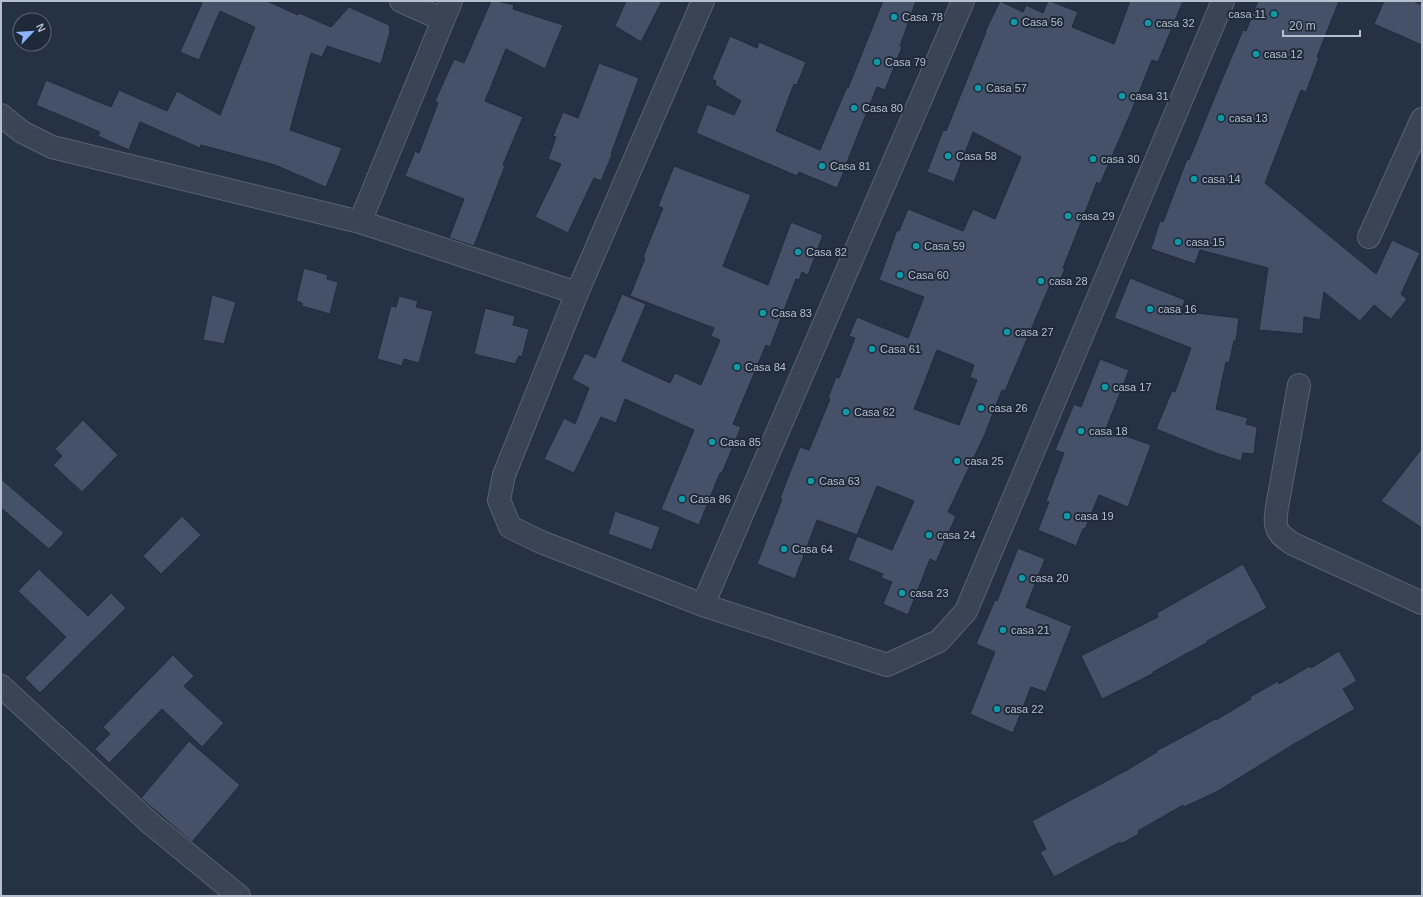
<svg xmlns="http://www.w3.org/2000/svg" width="1423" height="897" font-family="Arial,sans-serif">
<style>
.building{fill:#445168;stroke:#202b3c;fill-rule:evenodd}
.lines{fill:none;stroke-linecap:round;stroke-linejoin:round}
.minor-casing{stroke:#586272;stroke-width:24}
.minor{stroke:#3a4455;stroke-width:22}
.culture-dot{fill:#0f9aa8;stroke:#1e293a;stroke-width:1.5}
.labels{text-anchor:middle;stroke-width:4;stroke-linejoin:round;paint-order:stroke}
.poi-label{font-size:11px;fill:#b7bfce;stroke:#1e293a;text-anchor:start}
</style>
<rect width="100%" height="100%" fill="#253246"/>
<path class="building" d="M198,1H267L298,15L299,13L331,27L349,7L389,25L390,32L381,64L327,46L322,57L311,53L290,130L342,148L326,187L275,165L201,145L200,148L140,122L129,150L98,136L100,132L36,105L46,80L111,107L119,90L167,111L177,91L220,115L255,27L220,11L199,60L180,52L202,3Z
M491,1H497L514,5L513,9L563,25L545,69L506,49L485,101L523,117L503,165L505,166L474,246L449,238L464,199L405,176L415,151L419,153L438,103L435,101L454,59L464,63Z
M626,1H662L641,42L615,26Z
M883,1H916L900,46L902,47L885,90L877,87L847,162H848L837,188L799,172L797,176L696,133L707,104L734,115L741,101L715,85L716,81L712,79L730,36L757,48L759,42L806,62L797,85L794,84L776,131L820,150L847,87L848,88Z
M1000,1L1023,12L1026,5L1043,13L1048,1H1050L1078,12L1072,27L1114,44L1130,1H1183L1158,62L1152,60L1132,110L1100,184L1097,182L1063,268L1065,269L1056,288L1050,285L1005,391L1002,390L985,434L948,512L956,516L936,562L930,559L908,615L883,604L892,582L881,578L883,574L848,560L857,536L892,550L914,501L877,486L857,535L817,520L795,579L757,564L782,499L780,498L800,447L809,450L830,399L828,398L836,377L839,378L855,338L849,336L857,317L908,338L924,297L879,280L897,230L899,231L908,209L963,231L973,209L995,219L1021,157L973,132L954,182L927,172L943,130L946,131L986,32H985ZM937,350L974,365L970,377L977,380L959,425L914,409Z
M1258,1H1339L1317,57L1319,58L1306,92L1301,90L1265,183L1376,274L1392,240L1420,253L1401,294L1407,299L1391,319L1374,305L1360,321L1324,292L1320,320L1304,317L1303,334L1259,330L1268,268L1200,250L1195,264L1151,249L1160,221L1163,222L1187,159L1189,160L1218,89L1243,30L1246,31Z
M1384,1H1413L1422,5V45L1374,24Z
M599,63L639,78L611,154L612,155L601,181L594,178L568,233L535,217L561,164L548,159L556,137L553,136L563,112L578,118Z
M674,166L751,195L723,266L768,285L791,222L823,235L808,275L802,272L799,280L796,279L770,347L766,345L733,424L741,427L722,473H720L699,525L661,509L694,430L625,399L616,423L601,417L574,473L544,459L564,418L575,424L589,388L572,379L585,353L595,358L622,294L646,304L622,361L670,383L675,373L701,385L720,340L711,336L714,328L630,296L645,258L643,257L663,208L658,206Z
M304,268L328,275L327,279L338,282L330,314L302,306V303L296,301Z
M1130,278L1185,300L1181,311L1239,318L1236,341H1234L1229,363L1226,362L1216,409L1248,418L1246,424L1257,427L1254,454L1243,453L1241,461L1216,453L1156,429L1172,391L1175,392L1191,348L1114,318Z
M212,295L236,302L224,344L203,340Z
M399,296L418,301L416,307L433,311L419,363L404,359L402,366L377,359L391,306L396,307Z
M485,308L515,316L513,325L529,329L522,357L519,356L515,364L474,354Z
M1100,359L1129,370L1106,429L1151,445L1128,507L1099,495L1085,529H1083L1076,546L1038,530L1049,502L1046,501L1064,453L1055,450L1074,404L1081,407Z
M83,420L118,455L82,492L53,465L62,456L55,449Z
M1422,448V528L1381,501Z
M1,479L64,533L49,549L1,508Z
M615,511L660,527L652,550L608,534Z
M182,516L201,535L161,574L143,556Z
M1018,548L1045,559L1026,607L1072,626L1046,692L1031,687L1013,733L970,714L995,652L976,644L995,600L997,601Z
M1243,564L1267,608L1207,641L1208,642L1153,672L1154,673L1102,699L1081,656L1158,617L1157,613Z
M39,569L88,616L111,593L126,608L40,693L25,678L66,637L18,591Z
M1339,651L1357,681L1343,689L1355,709L1294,744L1218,791L1184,807L1183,805L1138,831L1139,834L1121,844L1120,842L1054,877L1040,852L1046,849L1032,821L1127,770L1157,752L1156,751L1194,731L1215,719L1216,720L1251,699L1250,697L1278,681L1279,684L1310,666L1311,668Z
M173,655L194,676L184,686L224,723L202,747L162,709L109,763L95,749L110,734L103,727Z
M189,741L240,785L192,842L141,798Z"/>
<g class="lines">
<defs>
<path id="minor" d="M401,1L443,20
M703,1L577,293L504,475L499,500L510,527L541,542L703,605L887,665L939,641L966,611L1223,1
M1,115L22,132L52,147L360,222L577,293
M360,222L451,1
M1369,237L1422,119
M1299,385L1277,507C1274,528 1275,532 1293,544L1422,603
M703,605L963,1
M1,686L150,823L239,896"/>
</defs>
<use href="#minor" class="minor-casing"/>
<use href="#minor" class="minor"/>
</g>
<g class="culture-dot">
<circle cx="1274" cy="14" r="4"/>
<circle cx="894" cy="17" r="4"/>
<circle cx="1014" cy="22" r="4"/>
<circle cx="1148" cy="23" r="4"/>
<circle cx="1256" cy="54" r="4"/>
<circle cx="877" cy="62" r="4"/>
<circle cx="978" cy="88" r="4"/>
<circle cx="1122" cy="96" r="4"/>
<circle cx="854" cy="108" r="4"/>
<circle cx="1221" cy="118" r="4"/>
<circle cx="948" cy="156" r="4"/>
<circle cx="1093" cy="159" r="4"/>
<circle cx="822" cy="166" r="4"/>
<circle cx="1194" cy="179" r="4"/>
<circle cx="1068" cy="216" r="4"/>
<circle cx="1178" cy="242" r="4"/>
<circle cx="916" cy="246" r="4"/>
<circle cx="798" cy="252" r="4"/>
<circle cx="900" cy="275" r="4"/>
<circle cx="1041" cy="281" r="4"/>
<circle cx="1150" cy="309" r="4"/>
<circle cx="763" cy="313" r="4"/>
<circle cx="1007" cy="332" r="4"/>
<circle cx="872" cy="349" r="4"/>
<circle cx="737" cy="367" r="4"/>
<circle cx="1105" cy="387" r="4"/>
<circle cx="981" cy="408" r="4"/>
<circle cx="846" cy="412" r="4"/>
<circle cx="1081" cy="431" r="4"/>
<circle cx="712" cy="442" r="4"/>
<circle cx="957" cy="461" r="4"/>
<circle cx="811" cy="481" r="4"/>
<circle cx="682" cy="499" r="4"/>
<circle cx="1067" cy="516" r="4"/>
<circle cx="929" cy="535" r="4"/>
<circle cx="784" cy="549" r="4"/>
<circle cx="1022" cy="578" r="4"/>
<circle cx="902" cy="593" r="4"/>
<circle cx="1003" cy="630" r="4"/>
<circle cx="997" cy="709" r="4"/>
</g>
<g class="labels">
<g class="poi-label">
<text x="1266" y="18" text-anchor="end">casa 11</text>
<text x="902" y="21">Casa 78</text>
<text x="1022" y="26">Casa 56</text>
<text x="1156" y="27">casa 32</text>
<text x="1264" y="58">casa 12</text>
<text x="885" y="66">Casa 79</text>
<text x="986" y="92">Casa 57</text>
<text x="1130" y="100">casa 31</text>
<text x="862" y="112">Casa 80</text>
<text x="1229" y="122">casa 13</text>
<text x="956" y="160">Casa 58</text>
<text x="1101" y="163">casa 30</text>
<text x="830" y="170">Casa 81</text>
<text x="1202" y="183">casa 14</text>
<text x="1076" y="220">casa 29</text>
<text x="1186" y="246">casa 15</text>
<text x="924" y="250">Casa 59</text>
<text x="806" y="256">Casa 82</text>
<text x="908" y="279">Casa 60</text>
<text x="1049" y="285">casa 28</text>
<text x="1158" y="313">casa 16</text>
<text x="771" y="317">Casa 83</text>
<text x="1015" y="336">casa 27</text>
<text x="880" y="353">Casa 61</text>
<text x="745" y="371">Casa 84</text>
<text x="1113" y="391">casa 17</text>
<text x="989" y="412">casa 26</text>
<text x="854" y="416">Casa 62</text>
<text x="1089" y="435">casa 18</text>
<text x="720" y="446">Casa 85</text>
<text x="965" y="465">casa 25</text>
<text x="819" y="485">Casa 63</text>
<text x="690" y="503">Casa 86</text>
<text x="1075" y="520">casa 19</text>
<text x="937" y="539">casa 24</text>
<text x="792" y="553">Casa 64</text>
<text x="1030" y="582">casa 20</text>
<text x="910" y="597">casa 23</text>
<text x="1011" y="634">casa 21</text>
<text x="1005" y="713">casa 22</text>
</g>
</g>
<rect width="1423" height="897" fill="none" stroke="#b7bfce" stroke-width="4"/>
<g transform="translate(32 32) rotate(65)"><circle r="19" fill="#1e293a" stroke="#5b6575"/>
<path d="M0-3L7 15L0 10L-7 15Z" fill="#8cb4ff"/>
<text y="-6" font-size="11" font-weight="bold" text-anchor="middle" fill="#b7bfce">N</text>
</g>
<path d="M1283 30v6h77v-6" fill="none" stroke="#b7bfce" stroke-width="2"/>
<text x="1289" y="30" font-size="12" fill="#b7bfce" stroke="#1e293a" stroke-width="3" paint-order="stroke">20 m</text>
</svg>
